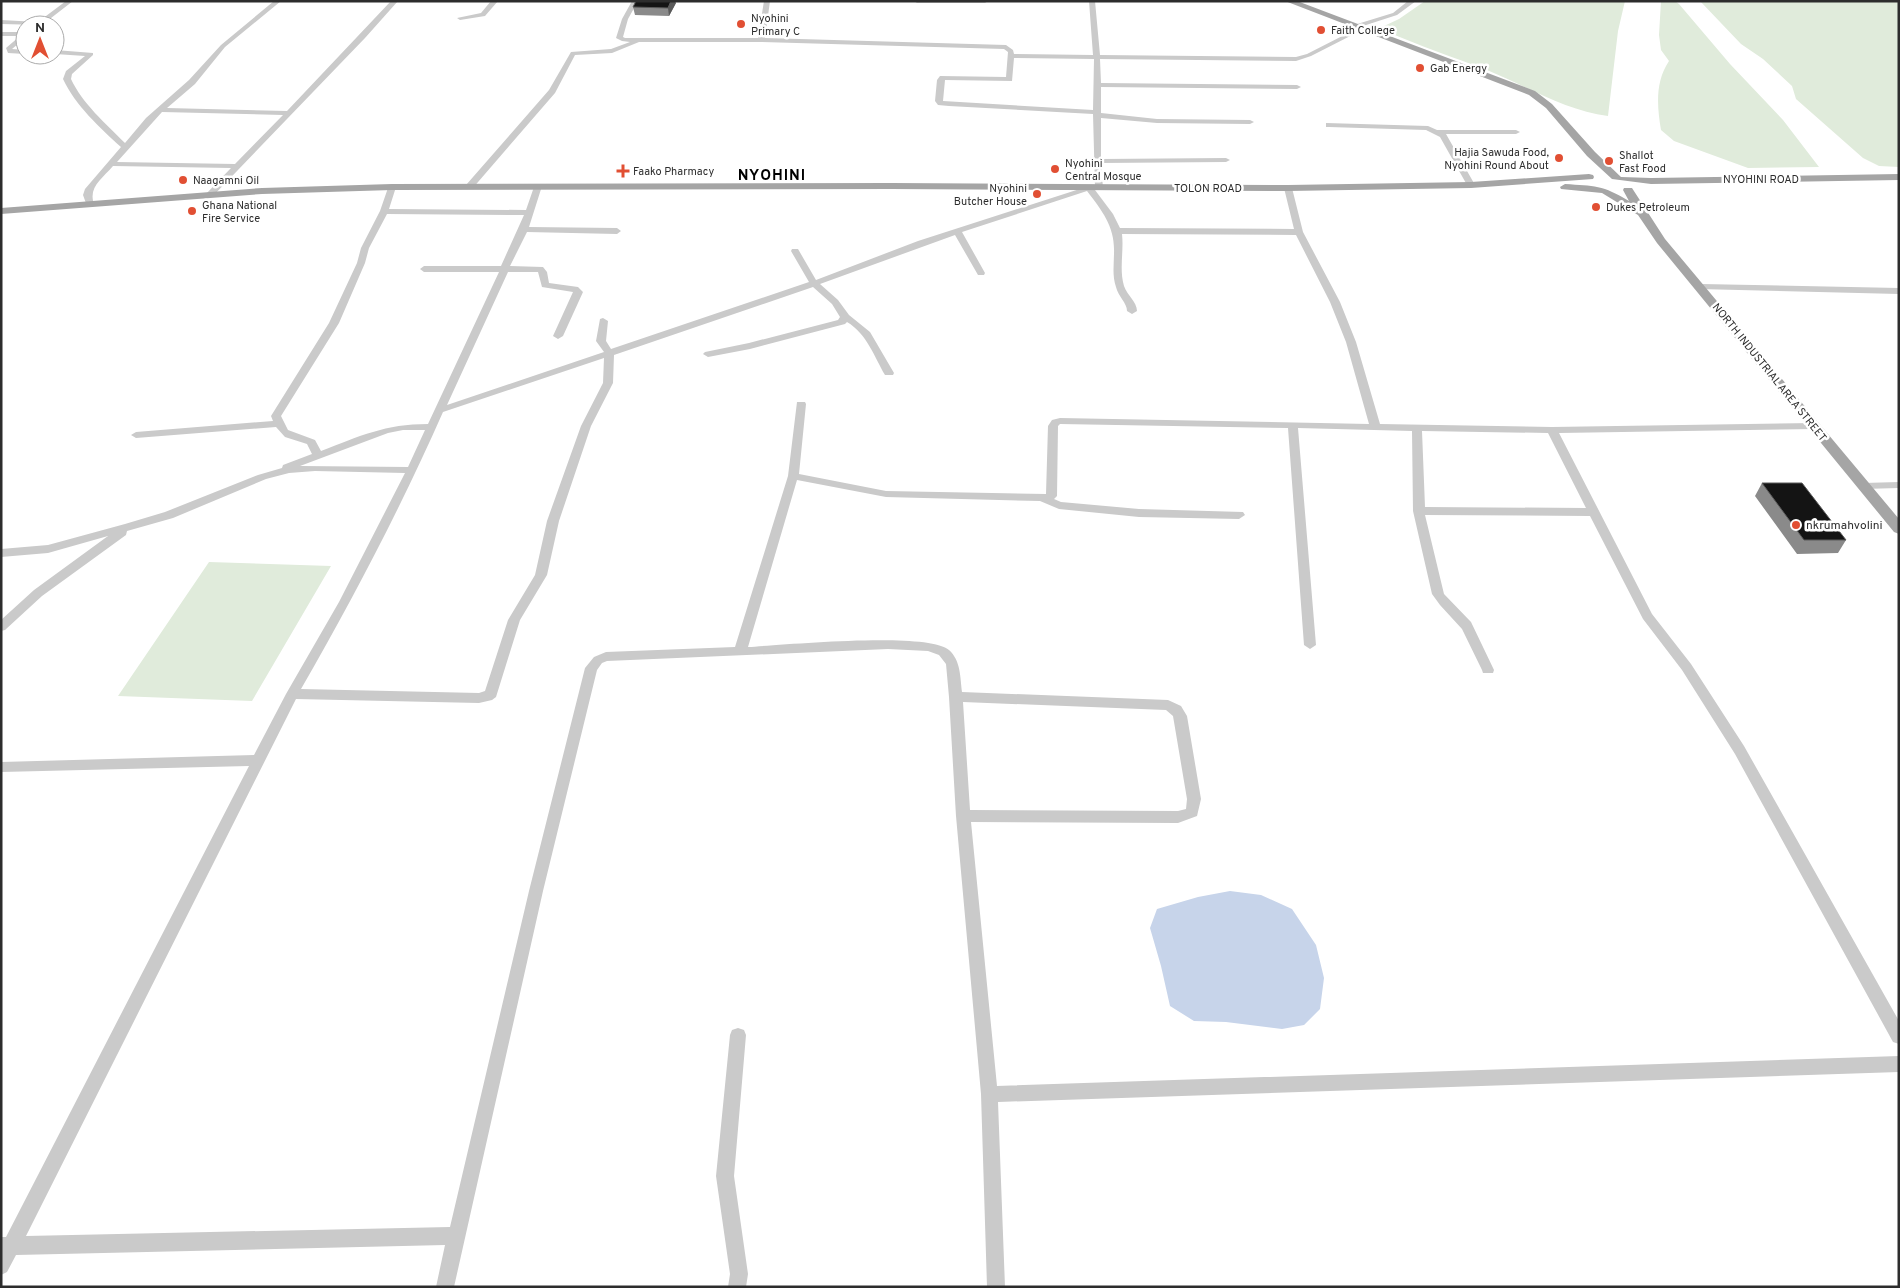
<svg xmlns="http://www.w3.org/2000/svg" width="1900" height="1288" font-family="Overpass,sans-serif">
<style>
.green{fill:#e0ebdb}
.water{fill:#c7d4ea}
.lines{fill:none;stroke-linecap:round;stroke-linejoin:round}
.minor{fill:#cacaca;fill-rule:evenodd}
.major{fill:#a5a5a5;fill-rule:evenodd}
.wall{fill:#8a8a8a}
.shaded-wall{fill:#5a5a5a}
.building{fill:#141414;stroke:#5a5a5a}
.poi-dot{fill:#e14f33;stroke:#fff;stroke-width:2}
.labels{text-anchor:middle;stroke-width:5;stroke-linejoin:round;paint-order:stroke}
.far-poi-label{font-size:11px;fill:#2d2d2d;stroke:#fff;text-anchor:start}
.far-street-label{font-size:11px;fill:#2d2d2d;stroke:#fff}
.poi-label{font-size:12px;fill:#2d2d2d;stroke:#fff;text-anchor:start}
.far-district-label{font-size:15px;font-weight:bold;letter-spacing:1px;fill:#000;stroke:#fff}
</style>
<rect width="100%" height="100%" fill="#fff"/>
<path class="green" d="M1425,1H1625L1618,31L1608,116C1566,111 1526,86 1487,70C1453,57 1419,46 1386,31L1382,27L1399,19Z
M1661,1H1675L1679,4L1730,64L1783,120L1819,167L1748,168L1674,141L1661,130C1657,106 1655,82 1669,61L1661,50L1659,35Z
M1700,1H1899V167L1879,166L1863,158L1796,99L1792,86L1763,59L1741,44Z
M209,562L331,566L252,701L118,696Z"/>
<path class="water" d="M1230,891L1261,895L1292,909L1316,945L1324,978L1320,1009L1304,1025L1282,1029L1226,1022L1194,1021L1170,1006L1161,966L1150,928L1157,909L1198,897Z"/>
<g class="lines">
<path class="minor" d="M66,1H73L42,25L1,24V20L38,22Z
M274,1H281L225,47L195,84L167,108L287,111L391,1H398L365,38L212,197L205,195L231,168L113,166C102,179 88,187 94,204L87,206L83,195L85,189L121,147C100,128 75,105 63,79L66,71L85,56L55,54V50L93,53V55L72,74L71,79C82,103 106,124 125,143L146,118L189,80L221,45ZM162,112L283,115L235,164L117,162Z
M491,1H498L485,16L460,20L457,18L481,13Z
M632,1H638L628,19L623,37L625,38H758L764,1H770L765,38L1006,45L1013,50L1014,54L1093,55L1089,1H1095L1100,55L1296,57L1307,54L1358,28L1354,27V25L1393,13L1408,1H1416L1397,15L1363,26L1365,28L1364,29L1311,56L1296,61L1100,59L1101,83L1297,85L1301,87L1297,89L1101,87V113L1157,119L1250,120L1254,122L1250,124L1157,123L1101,118V159L1226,158L1230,160L1226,162L1101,163L1103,188L1099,190L1095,188L1093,114L949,106L938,105L935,101L937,80L940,76L1006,77L1008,52L1004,49L761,42H639L612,53L575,55L555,93L472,189H466V185L549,90L571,52L611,49L630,42L622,41L616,38L622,19ZM1014,58L1094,59L1093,110L943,101L945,80L1012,81Z
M914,1H988L985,3H917Z
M1,32H25V38L12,49L25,50V54L8,53L6,48L20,36H1Z
M1326,123L1428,126L1437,130H1516L1520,132L1516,134H1446L1475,185L1471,187L1467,185L1440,137L1426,130L1329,127H1326Z
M535,184L542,186L529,227L617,228L621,231L617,234L527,232L510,266L543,267L547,272L549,283L578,287L583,292L563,336L558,339L553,336L573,292L542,287L538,272H508L447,405L604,352L596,341L600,319L603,318L608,321L606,341L611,349L809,282L791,251L792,249H798L816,280L918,241L1089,186H1092L1113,214L1120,228L1294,229L1284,188L1288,186L1292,188L1303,232L1340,302L1356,342L1380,424L1552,427L1815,423L1820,426L1815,429L1559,433L1652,614L1691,664L1744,746L1899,1021V1044L1893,1042L1735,754L1682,670L1643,619L1590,516L1425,515L1444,594L1471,622L1494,670L1493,673H1483L1482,670L1462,629L1440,605L1432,594L1413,511L1412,431L1298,428L1316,645L1310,649L1304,645L1288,428L1060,424L1058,426L1057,496L1054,499L1061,502L1139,509L1243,512L1245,515L1239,519L1139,517L1059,509L1040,501L886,497L797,480L748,647C782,645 928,631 949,650C961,661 960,677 962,692L1168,700L1181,706L1187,716L1201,799L1197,816L1178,823L971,822L997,1086L1899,1056V1072L998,1102L1005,1287H987L981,1094L956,816L949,697L946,664L939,655L928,651L888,649L607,661L602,663L597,670L543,891L454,1287H436L445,1245L16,1255L7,1272L1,1275V1237H6L249,766L1,772V762L254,755L286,694L339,602L405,473L315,471L289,473L266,479L173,518L127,531L126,535L42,596L5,630L1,631V620L34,590L108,536L48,553L1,557V549L48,545L125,524L165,512L258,475L282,468L283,465L312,454L307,444L285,437L276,427L136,438L131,435L136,432L273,421L271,416L329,323L357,263L361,248L380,211L389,185L396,187L389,209L526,210ZM1087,191C1103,212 1115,227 1114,253C1114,264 1112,276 1116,287C1118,296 1127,303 1127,311L1132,314L1137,311C1137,302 1127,295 1124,286C1119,269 1124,251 1122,234L1296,235L1330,302L1346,342L1369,424L1060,418L1052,420L1048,426L1046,494L886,491L799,474L806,404L805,402H797L788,476L735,647L606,652L594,657L585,668L529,891L450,1227L26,1236L296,699L479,703L492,700L496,697L520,620L547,575L559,521L591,426L613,383L614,355L813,287L832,304L840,317L838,320L749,343L705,352L703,354L708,357L750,349L845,324L847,322C867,334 874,356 885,375H893L894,373L870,332L849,315L838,300L820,284L955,235L978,275H984L985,273L962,232ZM387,214L524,215L501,266H424L420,269L424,272H499L428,424C385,424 360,436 321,451L315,440L288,430L281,416L339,323L365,263L369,248ZM604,358L603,383L581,426L547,521L535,575L508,620L485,691L479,693L301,689C353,599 401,507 443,412ZM403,430H425L408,467L300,466L388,433ZM1422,431L1548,433L1586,508L1425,507ZM963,702L1166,710L1173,716L1187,799L1186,809L1178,811L970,810Z
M1701,284L1899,288V294L1698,289V285Z
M1899,482V488L1863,489L1857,486L1863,483Z
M738,1028L744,1030L746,1035L734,1176L748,1274L746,1287H728L730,1274L716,1176L730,1035L732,1030Z"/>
<path class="major" d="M1285,1H1297L1535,91L1552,104L1595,152L1621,177L1651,178L1899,174V180L1651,184L1612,179L1587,156L1546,108L1529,95Z
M1589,174L1593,175L1594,177L1593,179L1471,188L1288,191L891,189L392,190L262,194L1,214V208L262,188L392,184L891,183L1288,185L1471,182Z
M1565,184C1594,186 1603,185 1629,201L1623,190L1624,188H1632L1665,239L1899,519V534L1894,532L1657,243L1638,215L1602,193L1561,189L1560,187Z"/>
</g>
<path class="wall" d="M676,3L669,16L635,15L633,7Z
M1762,483L1846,540L1838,553L1797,554L1755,496Z"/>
<path class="shaded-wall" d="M671,1H675L676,3L669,16L668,8Z"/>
<path class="building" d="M636,1H671L668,8L633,7Z
M1762,483H1802L1846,540H1804Z"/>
<g class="poi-dot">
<circle cx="741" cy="24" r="5"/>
<circle cx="1321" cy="30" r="5"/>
<circle cx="1420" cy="68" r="5"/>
<circle cx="1559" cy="158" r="5"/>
<circle cx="1609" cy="161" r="5"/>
<circle cx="1055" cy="169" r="5"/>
<path d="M620.5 163.5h5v5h5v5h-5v5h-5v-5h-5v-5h5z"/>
<circle cx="183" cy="180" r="5"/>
<circle cx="1037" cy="194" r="5"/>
<circle cx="1596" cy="207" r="5"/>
<circle cx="192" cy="211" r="5"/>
<circle cx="1796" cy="525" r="5"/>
</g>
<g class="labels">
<g class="far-poi-label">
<text x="751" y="22">Nyohini<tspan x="751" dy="13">Primary C</tspan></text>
<text x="1331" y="34">Faith College</text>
<text x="1430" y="72">Gab Energy</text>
<text x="1549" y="156" text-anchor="end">Hajia Sawuda Food,<tspan x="1549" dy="13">Nyohini Round About</tspan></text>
<text x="1619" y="159">Shallot<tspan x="1619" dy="13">Fast Food</tspan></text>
<text x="1065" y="167">Nyohini<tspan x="1065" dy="13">Central Mosque</tspan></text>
<text x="633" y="175">Faako Pharmacy</text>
<text x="193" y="184">Naagamni Oil</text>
<text x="1027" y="192" text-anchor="end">Nyohini<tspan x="1027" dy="13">Butcher House</tspan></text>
<text x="202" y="209">Ghana National<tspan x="202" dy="13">Fire Service</tspan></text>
<text x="1606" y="211">Dukes Petroleum</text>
</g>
<g class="far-street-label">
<text x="1761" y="183">NYOHINI ROAD</text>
<text x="1208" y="192">TOLON ROAD</text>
<text transform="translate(1770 372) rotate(51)" y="4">NORTH INDUSTRIAL AREA STREET</text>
</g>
<g class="poi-label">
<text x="1806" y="529">nkrumahvolini</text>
</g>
<g class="far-district-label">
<text x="772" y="180">NYOHINI</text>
</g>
</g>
<rect width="1900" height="1288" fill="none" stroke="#2d2d2d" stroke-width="5"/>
<g transform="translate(40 40)"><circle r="24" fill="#ffffff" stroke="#ababab"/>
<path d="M0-4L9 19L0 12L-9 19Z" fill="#e14f33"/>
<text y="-8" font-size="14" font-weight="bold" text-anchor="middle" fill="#2d2d2d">N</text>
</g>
</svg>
